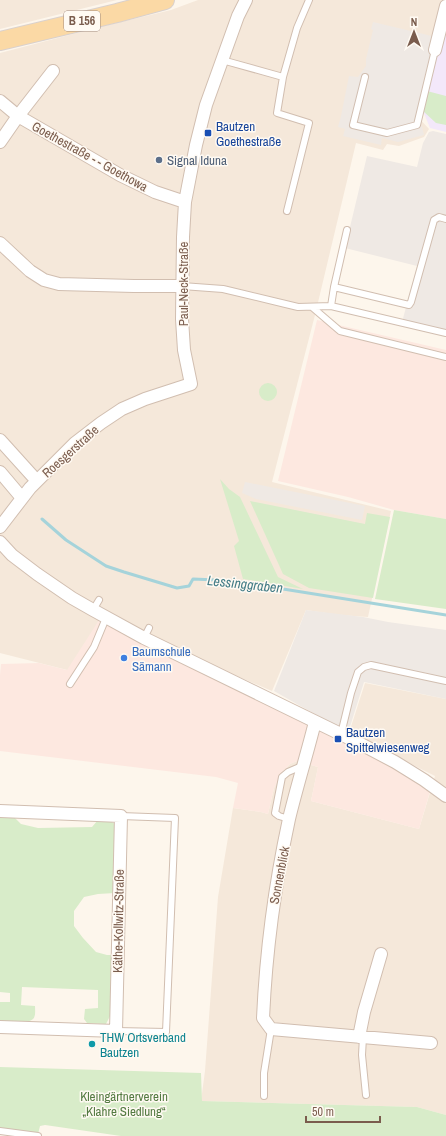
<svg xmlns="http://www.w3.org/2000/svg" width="446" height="1136" font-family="'Archivo Narrow',sans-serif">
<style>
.residential{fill:#f5e8da}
.commercial{fill:#fde8e0}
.industrial{fill:#efe9e4}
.education{fill:#f3e8fa}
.green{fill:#d8ecc9}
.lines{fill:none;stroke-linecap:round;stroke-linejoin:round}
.stream{stroke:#a5d3da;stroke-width:3}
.lane-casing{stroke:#d1beb0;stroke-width:8}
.street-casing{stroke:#d1beb0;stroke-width:14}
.primary-casing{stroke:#dad1cd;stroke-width:20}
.lane{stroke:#fff;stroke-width:6}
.street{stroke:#fff;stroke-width:12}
.primary{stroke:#fbd9a5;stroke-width:18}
.transit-dot{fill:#1a4fb4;stroke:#fffaf3;stroke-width:1.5}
.service-dot{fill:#5c6f8a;stroke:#fffaf3;stroke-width:1.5}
.shop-dot{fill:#3f7fe0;stroke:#fffaf3;stroke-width:1.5}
.culture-dot{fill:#0f9aa8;stroke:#fffaf3;stroke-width:1.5}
.labels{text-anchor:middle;stroke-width:3;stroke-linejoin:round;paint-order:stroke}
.shield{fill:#fffaf3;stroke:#a28b7f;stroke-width:1}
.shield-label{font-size:12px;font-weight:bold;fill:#7a5c4d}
.transit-label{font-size:13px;fill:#164399;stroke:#fffaf3;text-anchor:start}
.street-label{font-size:13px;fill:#7a5c4d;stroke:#fffaf3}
.service-label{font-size:13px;fill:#4e5e75;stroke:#fffaf3;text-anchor:start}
.shop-label{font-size:13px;fill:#366cbe;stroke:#fffaf3;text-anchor:start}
.culture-label{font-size:13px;fill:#0d838f;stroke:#fffaf3;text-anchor:start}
.park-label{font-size:13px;fill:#537a41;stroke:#fffaf3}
.water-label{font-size:14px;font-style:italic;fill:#437c86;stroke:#fffaf3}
</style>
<rect width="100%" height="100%" fill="#fdf6ec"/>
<path class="residential" d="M0,0H117L0,29Z
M198,0H445L418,117L429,129L424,137L399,146L387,144L383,150L356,143L315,315L272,482L391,511L368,617L339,615L306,610L272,691L218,668L67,670L0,653V53L96,28L171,10Z
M365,683L446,699V1115L417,1107L201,1101L205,1071L218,897L233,808L261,812L268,814L274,788L282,772L290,764L297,761L318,767L311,801L419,829L435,776L349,733Z"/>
<path class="commercial" d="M317,320L446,350V519L394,510L348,497L278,481Z
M101,617L303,718L431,788L419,829L311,801L318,767L297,761L290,764L282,772L274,788L268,814L261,812L233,808L238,783L216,777L0,751V675L1,664L39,663L67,670Z"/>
<path class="industrial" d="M373,22L436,37L417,119L422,127L424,135L398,142L382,138L381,145L343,136L345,129L338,127L341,116L349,76L358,77L366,66V59L373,30L371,29Z
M433,131L446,134V336L401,326L417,266L345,248L367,156L417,167L423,143L429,132Z
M245,482L365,506L362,520L256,499L242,493Z
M306,610L363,617L388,622L446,630V699L364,682L348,733L274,691Z"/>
<path class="education" d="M446,14V132L430,128L423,111Z"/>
<path class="green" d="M427,91L446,96V125L436,123L423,111Z
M259 392a9 9 0 1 1 18 0a9 9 0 1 1-18 0Z
M220,479L229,489L240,497L278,577L303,589C283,586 263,582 243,579L234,546L239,541Z
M250,501L365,524L367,513L390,517L373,598L309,588L283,574Z
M394,510L446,519V609L375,599Z
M0,817L15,818L21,824L38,828L92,827L98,820H108L117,825L115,893L98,894L84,897L74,911V926L83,938L96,952L107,955H113L112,1012L106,1024L87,1023L84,1019L85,1009L98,1008V990L22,987L21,1005L35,1006C35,1010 36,1016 33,1019C28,1024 8,1021 0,1021V1002H10V993L0,992Z
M0,1067L201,1073L202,1101L417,1107L446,1115V1136H121L45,1125L40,1126L38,1134L0,1130Z"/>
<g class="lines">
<path class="stream" d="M42,519L66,540L106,566L124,572L177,588L189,586L193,579C223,580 254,582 283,589L446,615"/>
<defs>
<path id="lane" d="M222,60L283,77
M365,77L353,125L387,133L417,125L435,50
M287,211L309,123L277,113L283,77L297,28L309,0
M182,286L223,289L298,307L331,306L446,333
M334,287L347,230
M331,306L334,287L409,305L411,302L434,220L439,217L446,219
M312,307L340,331L446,357
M93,610L99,600
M144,638L149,628
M70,684L94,647L106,618
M341,734L351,693L358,672L364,667L371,665L446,681
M289,819L279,816L275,813L282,777L288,772L302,766
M116,1031L166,1032L175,818L121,816
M363,1037L362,1055L366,1095
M264,1096V1073L271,1029
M0,1131L38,1136"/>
<path id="street" d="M435,50L446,6
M0,101L18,116L120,175L155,192L185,202
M0,142L18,116L53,71
M0,243L30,271L44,280L59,284L134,286H182
M0,440L37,481
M0,472L22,498
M0,527L30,488L75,443L101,423L122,409L145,399L191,384L184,350L182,319L183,237L185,202L196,145L206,105L238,16L246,0
M0,542L12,555L37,574L72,598L93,610L144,638L359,743L395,762L424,780L446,796
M315,722C307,754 297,786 289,819C275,884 266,951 263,1018L271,1029L431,1043
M0,811L121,816L116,1031L0,1027
M359,1037L364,1012L381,954"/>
<path id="primary" d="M0,41L117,13L165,0"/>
</defs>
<use href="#lane" class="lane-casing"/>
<use href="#street" class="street-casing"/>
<use href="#primary" class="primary-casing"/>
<use href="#lane" class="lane"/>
<use href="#street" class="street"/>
<use href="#primary" class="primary"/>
</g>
<g class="transit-dot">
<rect x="204" y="129" width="8" height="8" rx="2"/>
<rect x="334" y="735" width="8" height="8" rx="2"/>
</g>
<circle class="service-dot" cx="159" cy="160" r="4"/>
<circle class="shop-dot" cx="124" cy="658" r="4"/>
<circle class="culture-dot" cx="92" cy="1044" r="4"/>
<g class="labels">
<rect class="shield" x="64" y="11" width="36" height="20" rx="3"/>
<g class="shield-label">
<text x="82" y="25">B 156</text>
</g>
<g class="transit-label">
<text x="216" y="131">Bautzen<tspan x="216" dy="15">Goethestraße</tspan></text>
<text x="346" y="737">Bautzen<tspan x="346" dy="15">Spittelwiesenweg</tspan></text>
</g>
<g class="street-label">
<text transform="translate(90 156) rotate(29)" y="5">Goethestraße - - Goethowa</text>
<text transform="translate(183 284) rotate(-90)" y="5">Paul-Neck-Straße</text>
<text transform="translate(70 451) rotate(-42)" y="5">Roesgerstraße</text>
<text transform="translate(279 875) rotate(-79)" y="5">Sonnenblick</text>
<text transform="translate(118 921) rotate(-89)" y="5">Käthe-Kollwitz-Straße</text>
</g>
<g class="service-label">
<text x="167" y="165">Signal Iduna</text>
</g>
<g class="shop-label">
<text x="132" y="656">Baumschule<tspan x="132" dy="15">Sämann</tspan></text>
</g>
<g class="culture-label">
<text x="100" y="1042">THW Ortsverband<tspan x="100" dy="15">Bautzen</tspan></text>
</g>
<g class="park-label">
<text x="124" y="1101">Kleingärtnerverein<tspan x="124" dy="15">„Klahre Siedlung“</tspan></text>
</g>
<g class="water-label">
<text transform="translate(245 584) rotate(6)" y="5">Lessinggraben</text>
</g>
</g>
<g transform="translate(414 32)" stroke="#fffaf3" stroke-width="3" paint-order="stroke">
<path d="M0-3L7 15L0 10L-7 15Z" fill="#7a5c4d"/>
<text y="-6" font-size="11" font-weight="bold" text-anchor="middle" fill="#7a5c4d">N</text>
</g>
<path d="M306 1116v6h74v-6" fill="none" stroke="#7a5c4d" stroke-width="2"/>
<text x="312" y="1116" font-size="12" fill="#7a5c4d" stroke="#fffaf3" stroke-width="3" paint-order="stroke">50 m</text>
</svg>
